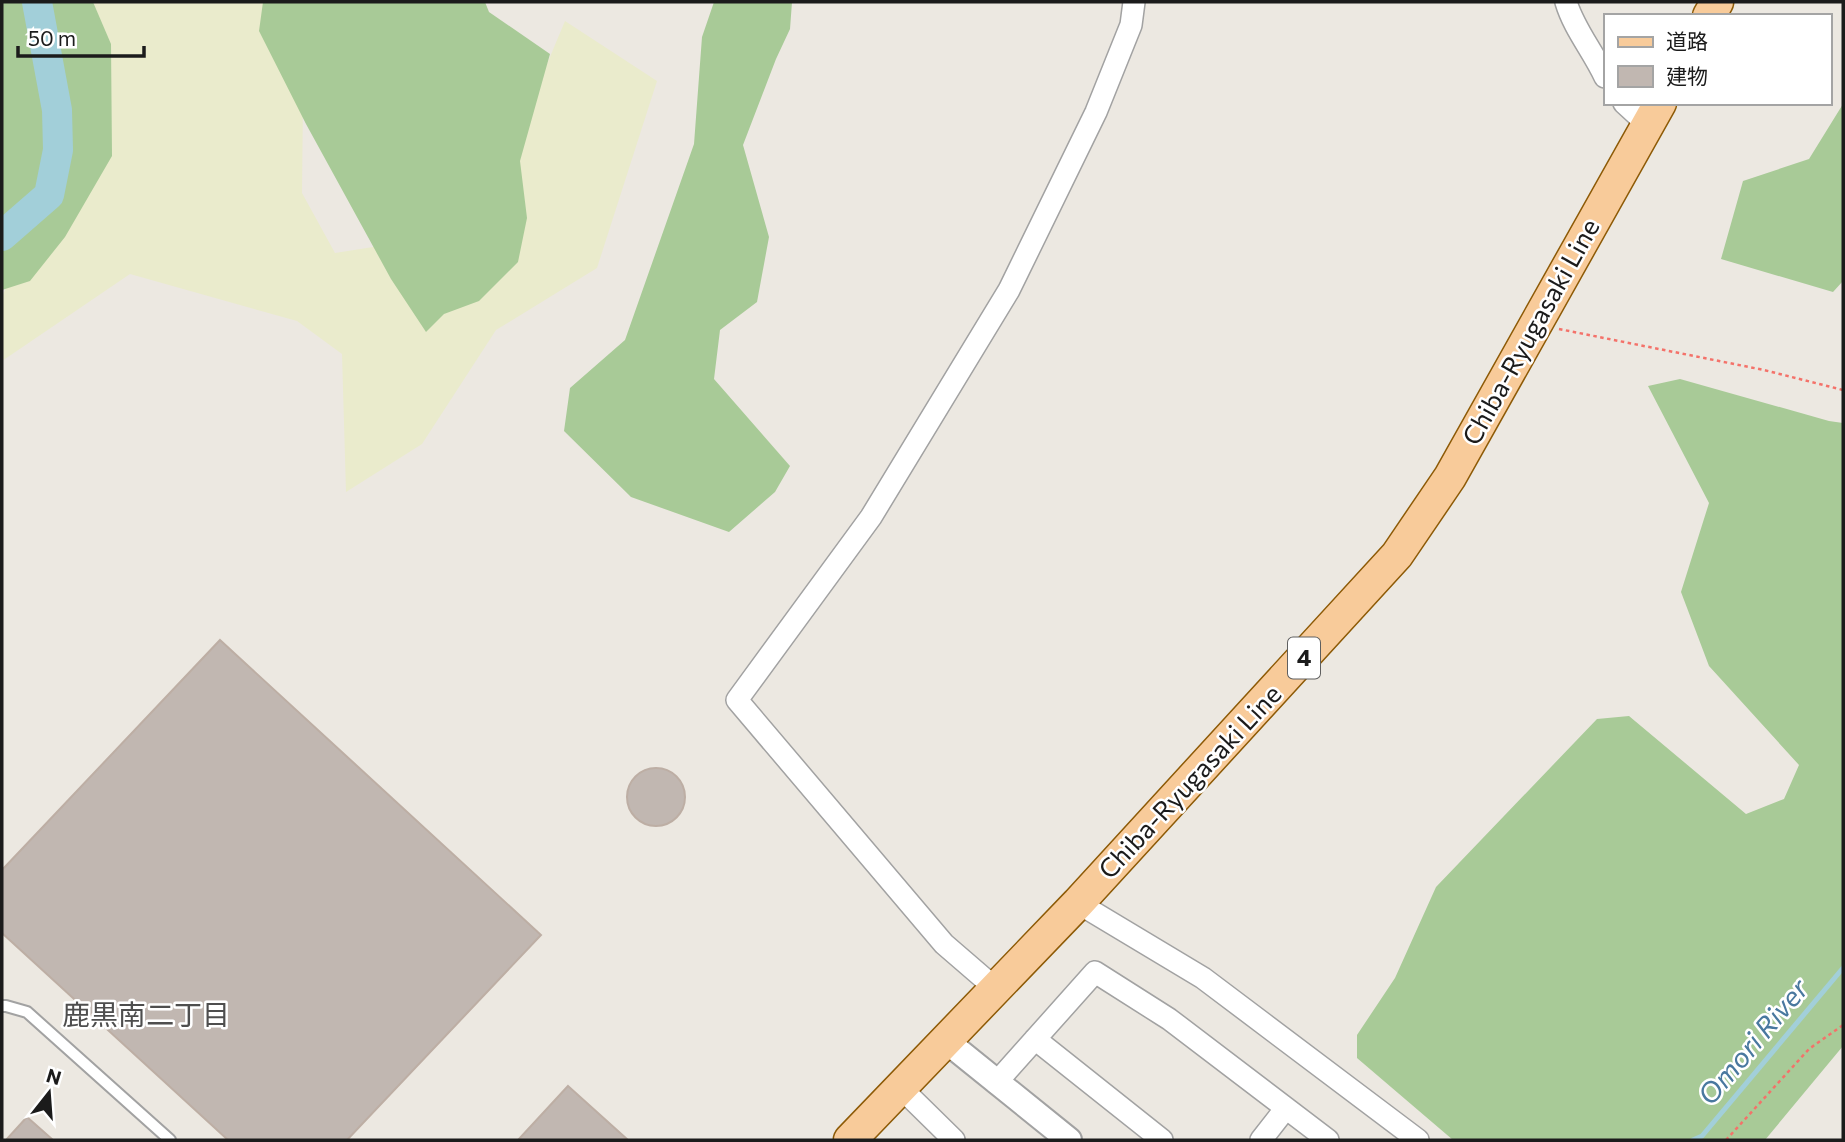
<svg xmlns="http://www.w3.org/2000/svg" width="1845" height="1142" font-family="Commissioner,'Noto Sans JP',sans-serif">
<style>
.farmland{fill:#eaebcc}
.forest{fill:#a8ca97}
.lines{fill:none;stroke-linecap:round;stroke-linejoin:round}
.stream{stroke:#a2cfd9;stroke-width:5}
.river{stroke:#a2cfd9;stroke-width:30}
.building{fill:#c1b7b1;stroke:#bdaea4;stroke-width:2}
.service-casing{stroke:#a2a2a2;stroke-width:14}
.minor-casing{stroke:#a2a2a2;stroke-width:24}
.tertiary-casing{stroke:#a2a2a2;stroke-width:28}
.primary-casing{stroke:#8d5a06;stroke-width:35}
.path{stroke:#f4726a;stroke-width:2.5;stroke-dasharray:3.5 3.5;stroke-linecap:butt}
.service{stroke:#fff;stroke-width:10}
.minor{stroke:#fff;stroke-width:21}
.tertiary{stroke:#fff;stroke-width:24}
.primary{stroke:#f8cb9a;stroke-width:32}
.labels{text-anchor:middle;stroke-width:5;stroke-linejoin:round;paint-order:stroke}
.shield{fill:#fff;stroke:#5f5f5f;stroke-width:2}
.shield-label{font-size:24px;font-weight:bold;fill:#1b1b1b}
.street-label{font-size:26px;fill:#1b1b1b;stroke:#fff}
.neighbourhood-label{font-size:28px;fill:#4e4e4e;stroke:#fff}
.water-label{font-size:28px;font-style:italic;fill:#49789f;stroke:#fff}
</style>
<rect width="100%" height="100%" fill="#ece8e1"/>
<path class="farmland" d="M57,2H304L302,193L335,253L443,236L524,119L565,21L657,81L597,268L496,330L422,444L346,492L342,354L297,321L130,274L2,361V297L35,220Z"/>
<path class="forest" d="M2,2H93L111,44L112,156L65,237L30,281L2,290Z
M263,2H485L489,12L550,54L520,161L527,218L518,262L479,301L444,314L426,332L391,279L306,124L259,31Z
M714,2H792L790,29L776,59L743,145L769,237L757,302L720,330L714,379L790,466L775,492L729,532L631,497L564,431L570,388L625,340L694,144L702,37Z
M1843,104V281L1833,292L1721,259L1743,181L1809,159Z
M1680,379L1829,421L1843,423V1046L1765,1140H1453L1357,1058V1035L1395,978L1436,887L1597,719L1629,716L1746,814L1784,799L1799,765L1709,666L1681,592L1709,503L1648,386Z"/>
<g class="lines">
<path class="stream" d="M1693,1140L1702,1136L1843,968"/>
<path class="river" d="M2,236L49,195L58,150L57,110L37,2"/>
</g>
<path class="building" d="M220,640L541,935L347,1140H228L2,933V870Z
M627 797a29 29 0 1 1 58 0a29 29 0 1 1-58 0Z
M568,1086L628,1140H518Z
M27,1117L53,1140H6Z"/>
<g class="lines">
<defs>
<path id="service" d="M2,1006H6L27,1012L170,1140"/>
<path id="minor" d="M1566,2C1574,29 1593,51 1605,77
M1624,103L1648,125
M1078,903L1203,978L1418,1140
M995,988L944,944L737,700L871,517L1009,290L1096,112L1131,25L1134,2
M1035,1039L1162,1140
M996,1083L1095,972L1169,1019L1328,1140
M900,1087L954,1140
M1261,1140L1286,1108"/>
<path id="tertiary" d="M945,1040L1069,1140"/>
<path id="primary" d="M1709,16L1717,2
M850,1140L1078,903L1397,555L1450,477L1660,103"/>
</defs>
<use href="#service" class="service-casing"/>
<use href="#minor" class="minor-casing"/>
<use href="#tertiary" class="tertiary-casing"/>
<use href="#primary" class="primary-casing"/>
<path class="path" d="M1559,329L1764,370L1843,390
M1726,1140L1809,1049L1843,1025"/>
<use href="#service" class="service"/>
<use href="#minor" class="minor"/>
<use href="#tertiary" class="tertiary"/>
<use href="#primary" class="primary"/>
</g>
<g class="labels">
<rect class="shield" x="1288" y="637.5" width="32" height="41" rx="5"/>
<g class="shield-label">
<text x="1304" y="666">4</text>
</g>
<g class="street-label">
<text transform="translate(1531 332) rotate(-61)" y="9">Chiba-Ryugasaki Line</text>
<text transform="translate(1190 782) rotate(-47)" y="9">Chiba-Ryugasaki Line</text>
</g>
<g class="neighbourhood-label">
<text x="146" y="1025">鹿黒南二丁目</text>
</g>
<g class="water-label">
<text transform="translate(1753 1042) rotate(-50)" y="10">Omori River</text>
</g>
</g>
<rect width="1845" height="1142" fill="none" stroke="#1b1b1b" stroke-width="7"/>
<rect x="1604" y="14" width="228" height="91" fill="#ffffff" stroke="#a4a4a4" stroke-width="2"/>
<rect x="1618" y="37" width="35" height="10" fill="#f8cb9a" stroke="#a4a4a4" stroke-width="2"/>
<text x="1666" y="49" font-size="21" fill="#1b1b1b">道路</text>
<rect x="1618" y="66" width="35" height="21" fill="#c1b7b1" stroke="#a4a4a4" stroke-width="2"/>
<text x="1666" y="84" font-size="21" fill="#1b1b1b">建物</text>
<g transform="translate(49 1093) rotate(17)" stroke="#ffffff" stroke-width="5" paint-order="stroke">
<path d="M0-5L12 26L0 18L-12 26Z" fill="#1b1b1b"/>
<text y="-10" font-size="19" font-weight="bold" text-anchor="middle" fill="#1b1b1b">N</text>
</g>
<path d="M18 46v10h126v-10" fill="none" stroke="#1b1b1b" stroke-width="3.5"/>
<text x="28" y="46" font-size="21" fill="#1b1b1b" stroke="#ffffff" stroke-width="5" paint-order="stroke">50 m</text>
</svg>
